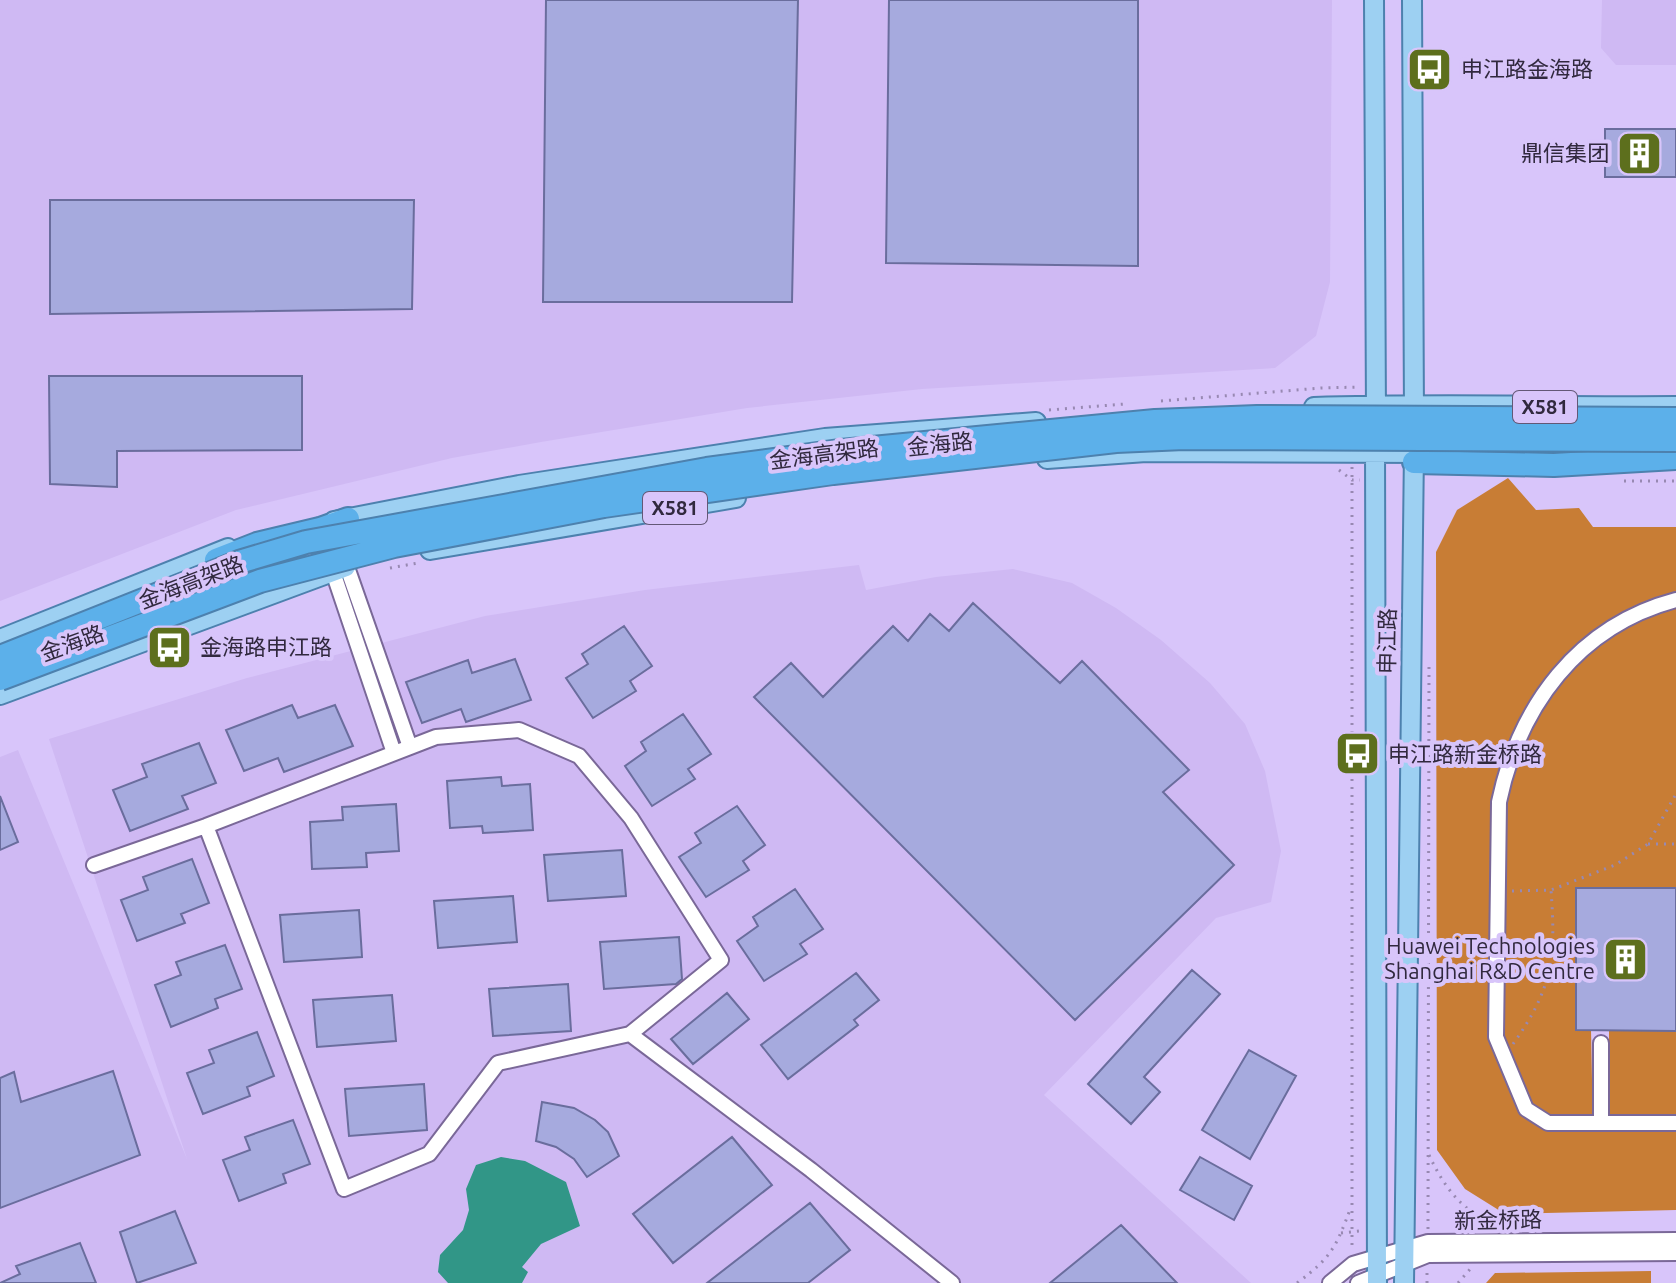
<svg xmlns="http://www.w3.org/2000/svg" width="1676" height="1283" font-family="Ubuntu,'Noto Sans SC',sans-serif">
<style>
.built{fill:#cfb9f3}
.forest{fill:#c87d35}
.water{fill:#319687}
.building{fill:#a6aade;stroke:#6a6d9d;stroke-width:2}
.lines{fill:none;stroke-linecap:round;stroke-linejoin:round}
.minor-casing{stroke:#7a6898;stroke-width:18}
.major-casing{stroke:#4d81ae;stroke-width:22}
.highway-casing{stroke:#4d81ae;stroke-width:26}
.path{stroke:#9889b2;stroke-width:3;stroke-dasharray:2 6;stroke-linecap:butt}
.minor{stroke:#fff;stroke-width:14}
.major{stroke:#9dd0f2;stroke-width:18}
.highway{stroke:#5cb0ea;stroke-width:22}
.highway-bridge-casing{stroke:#4d81ae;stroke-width:26;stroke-linecap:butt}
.highway-bridge{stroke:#5cb0ea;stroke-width:22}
.labels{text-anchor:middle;stroke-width:8;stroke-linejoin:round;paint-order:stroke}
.shield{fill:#d8c5fa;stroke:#635876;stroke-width:2}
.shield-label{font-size:20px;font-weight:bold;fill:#31293e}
.poi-label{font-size:22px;fill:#31293e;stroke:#d8c5fa;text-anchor:start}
.street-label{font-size:22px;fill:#31293e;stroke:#d8c5fa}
</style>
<rect width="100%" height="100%" fill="#d8c5fa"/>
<path class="built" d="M0,0H1332L1330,282L1316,336L1275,368L922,389L747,408L541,442L452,458L236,510L0,601Z
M1602,0H1676V65H1616L1601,48Z
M859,565L866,590L936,577L1013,569L1072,583L1116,608L1161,640L1210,683L1245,724L1265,771L1281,851L1271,902L1216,918L1044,1095L1251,1283H0V757L18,750L187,1159L49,739L247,678L485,616L645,590Z"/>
<path class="forest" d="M1508,478L1536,510L1579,508L1593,527H1676V888L1576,1030H1591L1593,1130H1676V1210L1505,1214L1465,1189L1437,1150L1436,552L1457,510Z
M1609,1030L1676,1031V1116H1609Z
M1651,1271V1283H1486L1495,1273Z"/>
<path class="water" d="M501,1157L525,1161L566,1182L580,1226L541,1244L522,1267L528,1272L522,1283H448L438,1272L440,1255L463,1230L469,1210L466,1189L476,1165Z"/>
<path class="building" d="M546,0H798L792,302H543Z
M889,0H1138V266L886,263Z
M1605,129H1676V177H1605Z
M50,200H414L412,309L50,314Z
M49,376H302V450L117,451V487L50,484Z
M973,603L1060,683L1082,661L1189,770L1163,792L1234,865L1075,1020L754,697L791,663L823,697L893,626L908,641L930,614L949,631Z
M624,626L652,666L630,681L636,691L593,718L566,678L588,664L582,654Z
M515,659L531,700L466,722L461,709L422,723L406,682L468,660L472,673Z
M292,705L298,718L335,705L353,746L284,772L278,758L244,771L226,730Z
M683,714L711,754L688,769L695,779L652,806L625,766L646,751L641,742Z
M199,743L216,783L182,796L188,809L130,831L113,790L147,777L142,764Z
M501,777L502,786L530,784L533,830L483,833L482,826L450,828L447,781Z
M0,796L18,842L0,850Z
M396,804L399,851L366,853L367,867L312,869L310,822L343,820L342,807Z
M737,806L765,845L743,861L749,870L706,897L679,857L701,843L695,833Z
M622,850L626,896L548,901L544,855Z
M192,859L209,903L181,914L185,923L137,941L121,900L148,890L143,877Z
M1576,888H1676V1031L1576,1030Z
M795,889L823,929L800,944L807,954L764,981L737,941L758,926L753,917Z
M513,896L517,942L438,948L434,901Z
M359,910L362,957L284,962L280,915Z
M679,937L682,979L676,984L604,989L600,942Z
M225,945L242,989L215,999L218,1008L171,1027L155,985L181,975L176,962Z
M1192,970L1220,994L1144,1077L1160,1092L1131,1124L1088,1084Z
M856,973L879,1000L854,1020L858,1025L788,1079L761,1045Z
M568,984L571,1031L493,1036L489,989Z
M727,993L749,1019L693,1064L671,1039Z
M392,995L396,1041L317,1047L313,1000Z
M257,1032L274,1076L247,1087L250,1096L203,1114L187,1073L214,1063L209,1050Z
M1249,1050L1296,1076L1250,1159L1202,1130Z
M113,1071L140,1155L0,1208V1078L14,1072L21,1102Z
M424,1084L427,1130L349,1136L345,1089Z
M542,1102L574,1108L595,1120L608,1132L619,1156L587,1177L574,1159L556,1147L536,1141Z
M293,1120L310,1164L283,1174L286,1183L239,1201L223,1160L250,1150L245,1137Z
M732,1137L772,1185L673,1263L633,1214Z
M1200,1157L1252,1186L1234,1220L1180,1190Z
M810,1203L850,1250L808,1283H707Z
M175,1211L196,1263L137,1283L120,1232Z
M1121,1225L1177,1283H1050Z
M80,1243L96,1283H0L20,1274L16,1266Z"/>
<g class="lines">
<defs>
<path id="minor" d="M347,567L410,747
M333,572L394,753
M1676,600C1578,626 1519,706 1499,802L1496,1037L1526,1109L1548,1123H1676
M94,865L206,826L436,737L519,730L579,756L631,818L721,960L630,1034L498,1063L429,1154L344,1189L206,826
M630,1034L811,1170L952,1283
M1601,1043V1123
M1330,1283L1353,1264L1428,1242L1676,1240
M1358,1283L1428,1255L1676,1253"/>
<path id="major" d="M1374,0L1376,416
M1412,0L1414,416
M1314,407C1434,403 1555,407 1676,406
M1375,442L1377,1283
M1047,459L1146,452L1433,453
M334,521L519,485L825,438L1036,422
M430,550L736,498
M0,639L228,548
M0,695L346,567
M1404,1283L1414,450"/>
<path id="highway" d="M1414,462L1554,465L1676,458
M216,560L257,544L320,529L348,519"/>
</defs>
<use href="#minor" class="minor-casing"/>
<use href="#major" class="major-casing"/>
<use href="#highway" class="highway-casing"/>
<path class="path" d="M1161,401L1321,388L1360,387
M1049,410L1125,404
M1352,467V1251
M1339,470L1352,480H1360
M1624,481H1676
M390,568L418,563
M1648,844H1676
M1512,891L1551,890L1615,865L1648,844L1676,794
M1513,1044C1553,988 1556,957 1551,890
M1429,1155C1445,1189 1464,1214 1500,1226
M1428,1229L1429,665
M1341,1233L1360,1231
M1297,1283C1332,1257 1336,1247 1351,1207
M1427,1283V1269
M1458,1283L1471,1268"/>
<use href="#minor" class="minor"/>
<use href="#major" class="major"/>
<use href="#highway" class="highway"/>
<defs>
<path id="highway-bridge" d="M0,657L239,562L306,542L707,469L841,451L1155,421L1257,417L1676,419
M0,679L260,581L394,546L604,506L833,473L1116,441L1184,438L1676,440"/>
</defs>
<use href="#highway-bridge" class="highway-bridge-casing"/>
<use href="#highway-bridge" class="highway-bridge"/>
</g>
<defs>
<symbol id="bus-square" viewBox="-11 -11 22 22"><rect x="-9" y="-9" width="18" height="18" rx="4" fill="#5d6f1d" stroke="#d8c5fa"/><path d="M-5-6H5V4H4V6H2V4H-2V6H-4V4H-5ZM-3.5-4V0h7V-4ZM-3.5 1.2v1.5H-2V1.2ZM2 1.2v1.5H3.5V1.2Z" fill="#fff"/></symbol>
<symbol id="building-square" viewBox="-11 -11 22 22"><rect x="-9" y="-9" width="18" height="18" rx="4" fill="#5d6f1d" stroke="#d8c5fa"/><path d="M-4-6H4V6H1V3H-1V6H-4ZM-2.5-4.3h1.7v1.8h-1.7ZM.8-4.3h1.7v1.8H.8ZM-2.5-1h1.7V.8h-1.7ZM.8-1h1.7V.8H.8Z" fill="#fff"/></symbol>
</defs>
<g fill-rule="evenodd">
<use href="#bus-square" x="1404" y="44" width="51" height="51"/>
<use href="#building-square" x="1614" y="128" width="51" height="51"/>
<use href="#bus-square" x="144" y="622" width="51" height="51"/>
<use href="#bus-square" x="1332" y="728" width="51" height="51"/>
<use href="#building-square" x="1600" y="934" width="51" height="51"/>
</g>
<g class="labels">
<g class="shield">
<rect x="1513" y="391" width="64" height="32" rx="6"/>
<rect x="643" y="492" width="64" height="32" rx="6"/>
</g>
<g class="shield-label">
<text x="1545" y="414">X581</text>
<text x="675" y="515">X581</text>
</g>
<g class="poi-label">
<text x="1461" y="77">申江路金海路</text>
<text x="1609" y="161" text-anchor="end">鼎信集团</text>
<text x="200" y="655">金海路申江路</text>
<text x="1388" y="762">申江路新金桥路</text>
<text x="1595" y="954" text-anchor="end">Huawei Technologies<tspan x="1595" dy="25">Shanghai R&amp;D Centre</tspan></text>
</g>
<g class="street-label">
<text transform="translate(940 444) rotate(-6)" y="8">金海路</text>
<text transform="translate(824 454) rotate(-7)" y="8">金海高架路</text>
<text transform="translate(191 582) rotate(-21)" y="8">金海高架路</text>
<text transform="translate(1387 641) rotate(-89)" y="8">申江路</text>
<text transform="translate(72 643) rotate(-20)" y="8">金海路</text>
<text transform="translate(1498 1220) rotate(-1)" y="8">新金桥路</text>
</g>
</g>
</svg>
